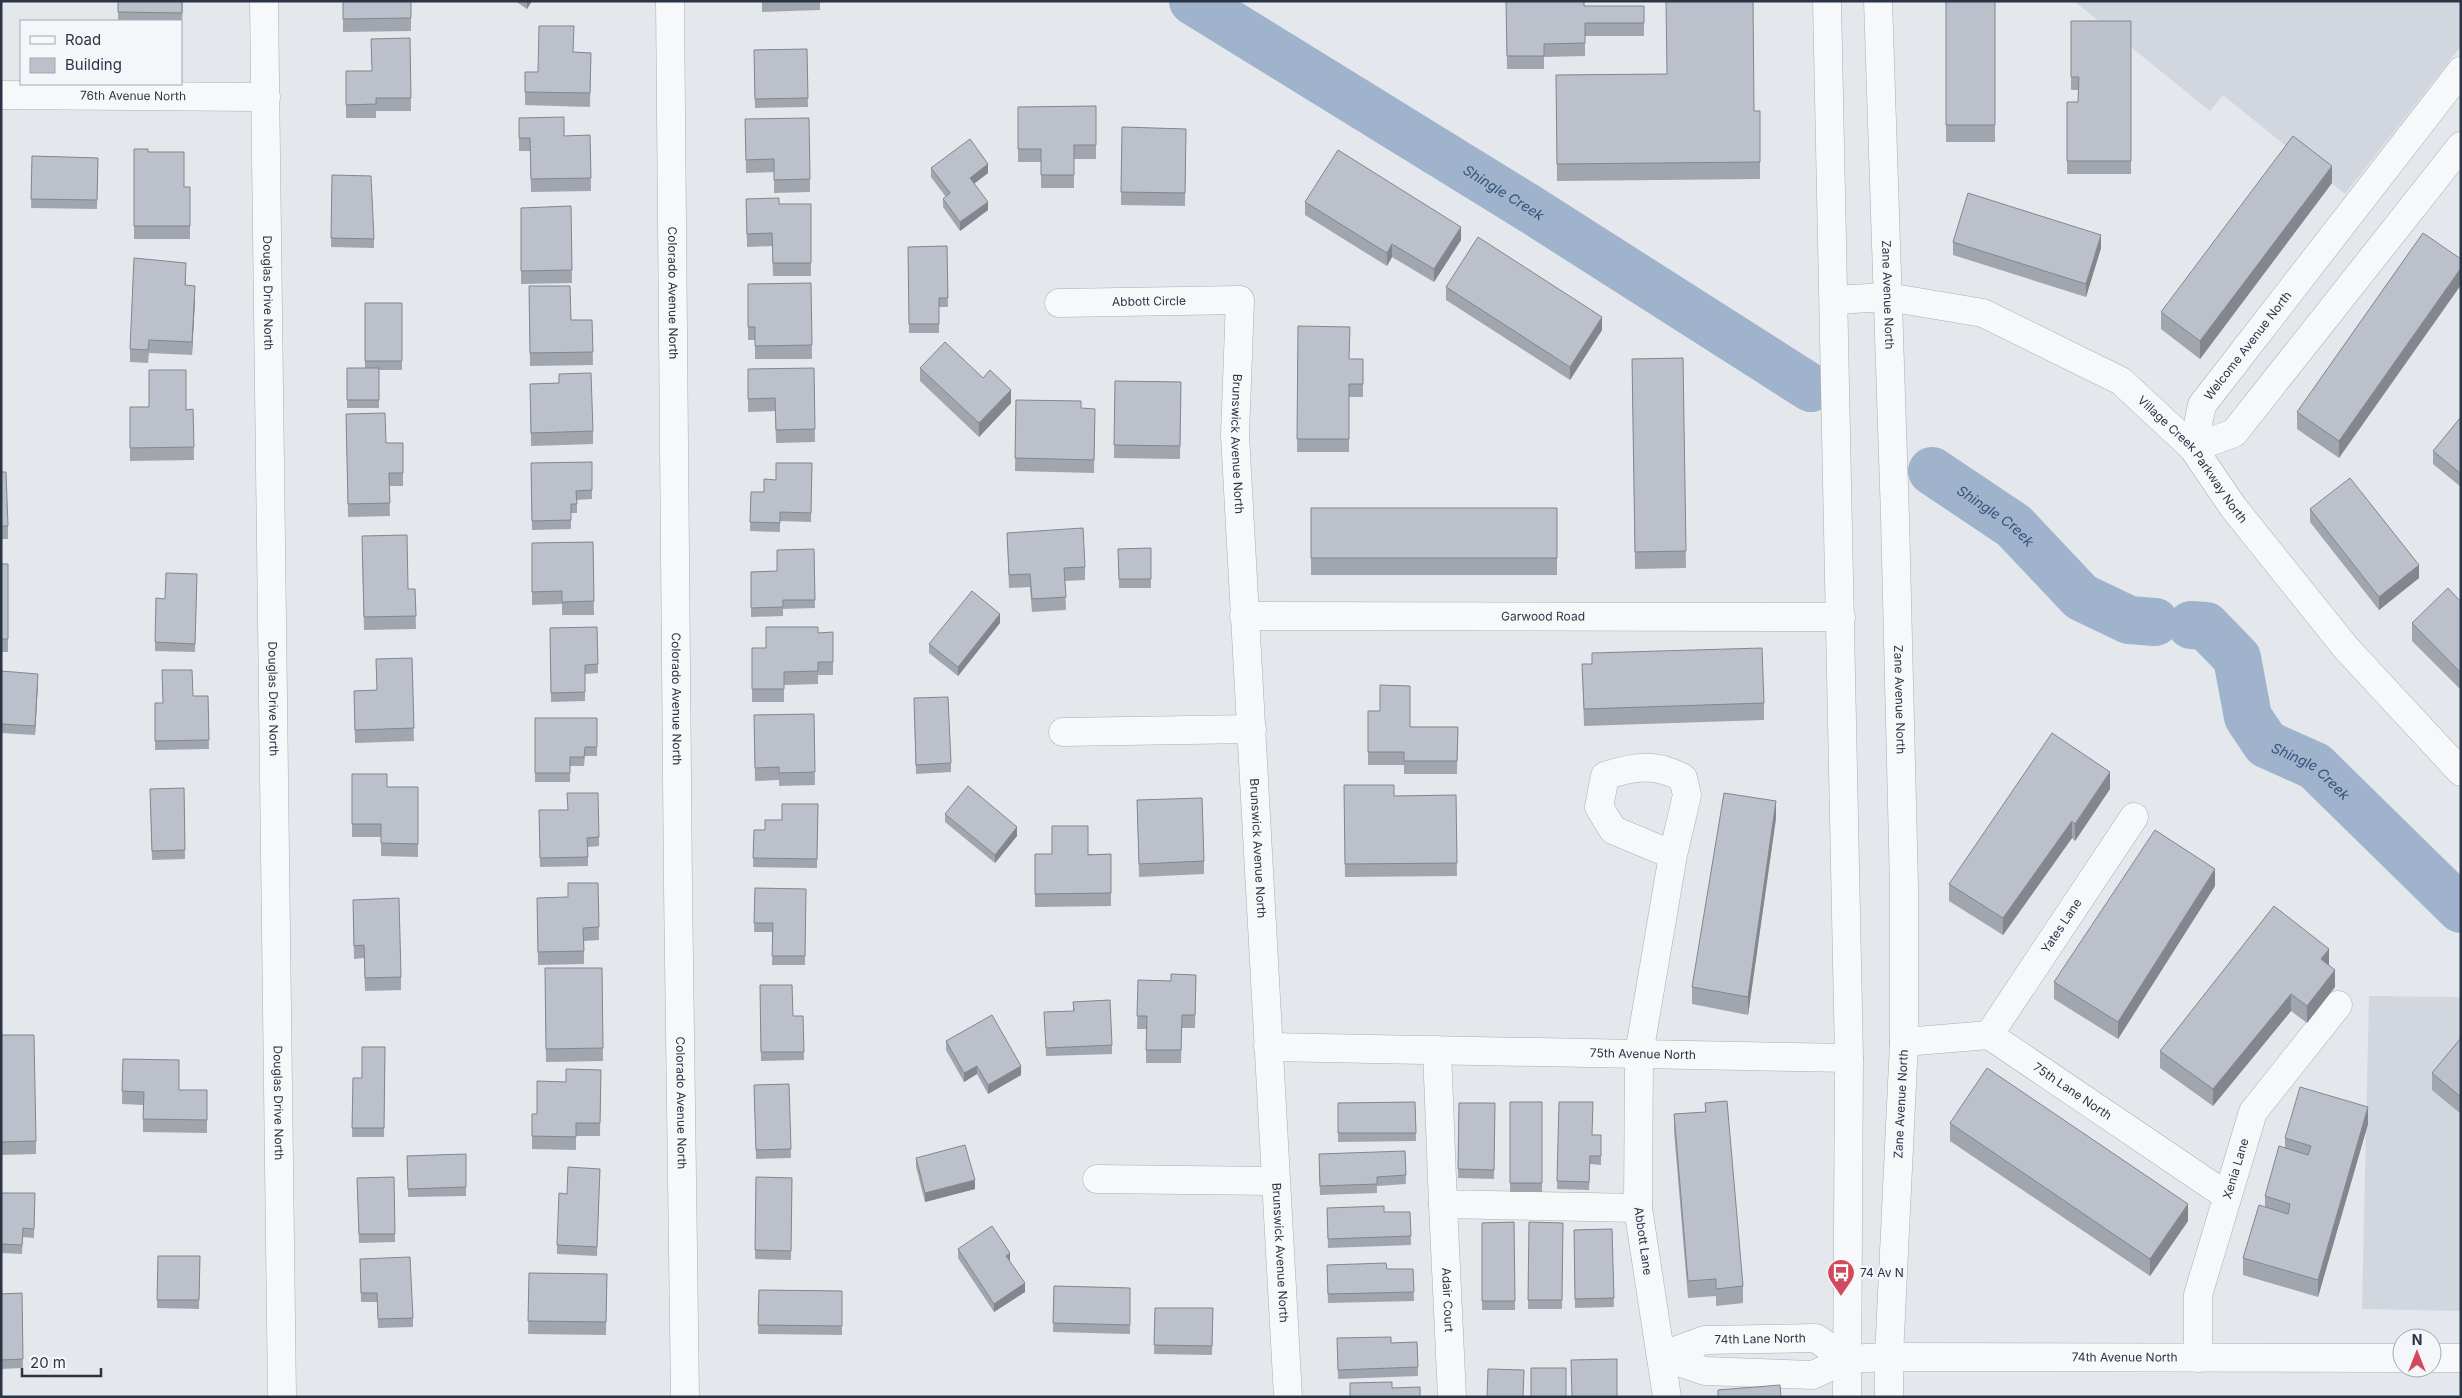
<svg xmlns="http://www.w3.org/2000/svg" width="2462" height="1398" font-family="Inter,sans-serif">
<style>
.built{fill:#d2d6de}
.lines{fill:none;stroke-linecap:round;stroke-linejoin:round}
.river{stroke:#9fb4cc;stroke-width:48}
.minor-casing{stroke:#a9aeb7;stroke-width:29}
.minor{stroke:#f7f8fa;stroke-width:28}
.wall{fill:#a1a5ae}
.shaded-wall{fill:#83868d}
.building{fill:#bbc0ca;stroke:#83868d}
.labels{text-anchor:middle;stroke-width:4.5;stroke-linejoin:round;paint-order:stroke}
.street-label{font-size:12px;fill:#2b3445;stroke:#f4f6f9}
.poi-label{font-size:12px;fill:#2b3445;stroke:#f4f6f9;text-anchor:start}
.water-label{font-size:14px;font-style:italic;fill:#34527a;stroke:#f4f6f9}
</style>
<rect width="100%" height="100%" fill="#e4e7ec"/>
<path class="built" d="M2074,1H2461V46L2345,194L2223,95L2210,111Z
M2369,996L2461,997V1311L2362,1309Z"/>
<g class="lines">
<g class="river">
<path id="s1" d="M1193,1L1527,207L1811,388"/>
<path id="s2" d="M1932,471L2014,526L2081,597L2129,620L2155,622"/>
<path id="s3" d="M2191,625L2206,626L2237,658L2248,717L2266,744L2315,766L2461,909"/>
</g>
<defs>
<g id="minor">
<path id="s4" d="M264,1L282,1397"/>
<path id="s5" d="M670,1L678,887L685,1397"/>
<path d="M1827,1L1849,1058L1847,1397"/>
<path id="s6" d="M1878,1L1895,517L1904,886V1042L1889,1357V1397"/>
<path id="s7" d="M1,95L266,97"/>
<path id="s8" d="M1834,300L1888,297L1983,313L2121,381L2193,448L2233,507L2346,648L2461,772"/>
<path id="s9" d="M1059,303L1240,300L1235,435L1288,1397"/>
<path id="s10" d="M2193,448L2202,405L2461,71"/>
<path d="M2193,448L2234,433L2461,146"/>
<path id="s11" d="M1244,616L1841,617"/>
<path d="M1063,732L1252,729"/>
<path id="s12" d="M1989,1035L2134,817"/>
<path id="s13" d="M1904,1042L1989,1035L2227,1196"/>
<path id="s14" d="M1268,1047L1849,1058"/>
<path d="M1437,1050L1443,1204L1638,1208"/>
<path d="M1097,1179L1275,1181"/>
<path id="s15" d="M1443,1204L1452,1397"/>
<path id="s16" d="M1661,1356L1705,1371L1813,1375L1846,1359L1889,1357L2402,1358"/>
<path id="s17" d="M1661,1356L1705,1340L1816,1338L1846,1359"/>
<path id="s18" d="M2198,1358V1295L2253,1112L2338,1005"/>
<path d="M2432,1358H2461"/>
<path d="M1667,1397L1638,1208L1639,1054L1673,855L1687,795L1683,778C1655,763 1634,766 1605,776L1599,807L1613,830L1673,855"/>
</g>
</defs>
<use href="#minor" class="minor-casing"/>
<use href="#minor" class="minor"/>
</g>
<path class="wall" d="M118,1H183L182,26H181V21H118Z
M343,1H411V31L343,32Z
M515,1H532L527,9Z
M762,1H820V10L762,12Z
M1506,1L1584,6H1644V36H1585V56L1544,57V69H1507Z
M1946,1H1995V142H1946Z
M2071,21H2131V174H2067V102H2078V90H2071Z
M410,38L411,111H376V118H346V71H372Z
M807,49L808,107L755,108L754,50Z
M574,52L591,53L590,107L525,105V72H538Z
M1667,74L1754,111H1760V179L1557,181L1556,75Z
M1096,106V159H1074V188H1041V162H1018V107Z
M519,118L564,136L590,135L591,191L531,192L530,151H519Z
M745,119L810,179V192L774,193V172L746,173Z
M1122,127L1186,129L1185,206L1121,205Z
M134,149L184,187H190V239H134Z
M32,156L98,158L97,209L31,208Z
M931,168L988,173L974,183L988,210L960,231L943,207V199L946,197L931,177Z
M332,175L374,239V248L331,247Z
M2332,183L2200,359L2161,329V312Z
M746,199L779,204H811V276H773L772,246L747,247Z
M1305,202L1461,240L1434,282L1392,257L1387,266L1305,215Z
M571,206L572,283L521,284V208Z
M2423,233L2339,458L2297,429V412Z
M1953,242L2101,248L2086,297L1953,255Z
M947,246L948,307H939V333H909L908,247Z
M186,276V285L195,299L192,355L149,353L148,363L130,362V349Z
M811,283L812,359H755V340H748V284Z
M529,286L571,320H592L593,365L530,366Z
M1446,287L1602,330L1570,380L1446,300Z
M365,303H402V370H379V408H347V368H365Z
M1298,326L1349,359H1363V397H1349V452H1297Z
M1683,358L1686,568L1635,569L1632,359Z
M814,368L815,442L776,443L775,411L748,412V369Z
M920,368L983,378L1011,403L979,437L920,381Z
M1115,381L1181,382L1180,459L1114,458Z
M559,383L593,431V444L531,446L530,384Z
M1016,400L1081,408L1095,422L1094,473L1015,471Z
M130,407L186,410L193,409L194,460L130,461Z
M346,414L386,443H403V486H389L390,516L348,517Z
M2461,417V487L2433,464V451Z
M592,462V499L577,500V513H571V529L532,530L531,463Z
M812,463L811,522L780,521V532L750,531L751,492H764L776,480Z
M1,472L8,526V539H1Z
M1311,508H1557V575H1311Z
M2310,509L2419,578L2379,610L2310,522Z
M1007,533L1085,567V580L1065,581L1066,610L1032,612L1030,587L1009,588Z
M593,542L594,615H562V604L532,605V543Z
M1151,548V588H1119L1118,549Z
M362,549L408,589H415L416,629L364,630Z
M814,549L815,608L783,609V616L751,617V572L777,571Z
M1,564H8V652H1Z
M197,574L195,652L155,651V642L165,599Z
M2461,602V690L2412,641V623Z
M1000,623L958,676L929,653V644Z
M597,627L598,673L585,674V701L551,702L550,628Z
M833,632V675H818V684L784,685V702H752V648H766L818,633Z
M412,658L414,741L355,743L354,691L377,690Z
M1582,664L1764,703V720L1584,726Z
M1,671L38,682L35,735L1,733Z
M193,696H208L209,749L155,750V703H163Z
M914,707L951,763V772L916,774Z
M1368,711L1410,727H1458L1457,774H1404V765H1368Z
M814,714L815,785L779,786V780L755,781L754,715Z
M535,718H597V756H585L584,766H570V782H535Z
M352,774L387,787H418V857L381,856V837H352Z
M1344,785L1394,796L1456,795L1457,876L1345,877Z
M184,788L185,859L152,860L150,789Z
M2110,789L2075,841L2072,838L2003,935L1949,901V884Z
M1137,800L1204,861V874L1139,877Z
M818,804L817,868L753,867L754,830H765L782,820Z
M539,810L599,837V846L588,847V866L540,867Z
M945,814L1017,836L995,863L945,822Z
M1776,818L1748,1015L1692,1004V987Z
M1035,854H1111V906L1035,907Z
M598,883L599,940L584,941V964L538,965L537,898L568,897Z
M2215,886L2118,1039L2054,999V982Z
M755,888L806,889L805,965H772L773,932H754Z
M353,913L401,977V990L365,991L364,958L354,959Z
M2329,965L2335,987L2307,1023L2291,1011L2213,1106L2160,1068V1051Z
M545,968H602L603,1061L546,1062Z
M1196,975L1195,1028H1182L1181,1063H1146V1029H1137L1138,980L1171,981Z
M760,985L793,1016H803L804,1060L761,1061Z
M1073,1002L1112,1045V1054L1046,1056L1044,1012H1073Z
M1,1035L36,1141V1154L1,1155Z
M2461,1038V1114L2432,1090V1073Z
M946,1041L1021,1075L988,1094L977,1074L964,1082L946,1050Z
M385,1047L384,1137H352L353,1078H362Z
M123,1059L179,1090H207V1133L143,1132V1105L122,1104Z
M601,1070L600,1136H576V1150L532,1149V1114H537L566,1082Z
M789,1084L791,1158L756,1159L754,1085Z
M1415,1102L1416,1141L1338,1142V1103Z
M1510,1102H1542V1192H1510Z
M1559,1102L1593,1135H1601V1165L1590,1164L1589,1190L1557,1189Z
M1459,1103H1495L1494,1179L1458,1178Z
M1705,1103L1743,1286V1303L1716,1306V1296L1688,1298L1674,1131V1114L1705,1112Z
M1950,1123L2188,1221L2150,1276L1950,1141Z
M2368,1124L2318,1297L2243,1275V1258L2265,1207V1196L2285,1148V1138Z
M1405,1151L1406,1184L1377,1186V1193L1320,1195L1319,1163Z
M466,1154V1196L408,1197L407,1156Z
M916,1158L975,1189L925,1202L916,1167Z
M600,1169L597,1256L557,1254V1245L567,1194Z
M394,1177L395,1242L359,1243L357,1178Z
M756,1177L792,1178L791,1260L755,1259Z
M1,1193H35L34,1238L23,1237L22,1254L1,1253Z
M1327,1208L1384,1212H1410L1411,1245L1328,1248Z
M1514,1222L1515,1310H1482V1223Z
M1529,1222L1563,1223L1562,1309H1528Z
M1612,1229L1614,1307L1575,1308L1574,1230Z
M958,1249L1010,1262L1025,1292L994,1312L958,1258Z
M158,1256H200L199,1309L157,1308Z
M360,1259L413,1318V1327L378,1328L377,1302H361Z
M1327,1265L1387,1269H1413L1414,1301L1328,1303Z
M529,1273L607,1274L606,1335L528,1334Z
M1054,1286L1130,1288V1334L1053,1332Z
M759,1290L842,1291V1335L758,1334Z
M22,1293L23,1368L1,1369V1294Z
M1155,1308H1213L1212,1355L1154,1354Z
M1337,1338L1391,1343L1417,1342L1418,1376L1338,1379Z"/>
<path class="shaded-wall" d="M527,1H532L527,9Z
M988,164V173L970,187V178Z
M2332,166V183L2200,359V341Z
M988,202V210L960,231V222Z
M1461,227V240L1434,282V269Z
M2101,235V248L2086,297V284Z
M1392,244V257L1387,266V253Z
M2461,268V285L2339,458V441Z
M195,286V299L192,355V342Z
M1602,317V330L1570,380V367Z
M1011,390V403L979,437V423Z
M2419,565V578L2379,610V597Z
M1000,614V623L958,676V667Z
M38,674V682L35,735V726Z
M2110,772V789L2075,841V824Z
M1776,801V818L1748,1015V997Z
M2072,821V838L2003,935V918Z
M1017,827V836L995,863V855Z
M2215,869V886L2118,1039V1022Z
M2329,949V967L2321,959Z
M2335,970V987L2307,1023V1006Z
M2291,994V1011L2213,1106V1089Z
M977,1066V1074L964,1082V1073Z
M1021,1066V1075L988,1094V1085Z
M2368,1107V1124L2318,1297V1280Z
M975,1180V1189L925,1202V1193Z
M2188,1204V1221L2150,1276V1259Z
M1010,1253V1262L1006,1256Z
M1025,1283V1292L994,1312V1304Z"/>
<path class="building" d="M118,1H182V13L118,12Z
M343,1H411V18L343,19Z
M1506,1H1584V6H1644V23H1585V43L1544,44V56H1507Z
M1666,1H1753L1754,111H1760V162L1557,164L1556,75L1667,74Z
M1946,1H1995V125H1946Z
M2071,21H2131V161H2067V102H2078L2079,77H2071Z
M539,26H574L573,52L591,53L590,93L525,92V72H538Z
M410,38L411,98H376V104L346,105V71H372L371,39Z
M807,49L808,98L755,99L754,50Z
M1096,106V145H1074V175H1041V149H1018V107Z
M564,117V136L590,135L591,178L531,179L530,138H519V118Z
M809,118L810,179L774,180V159L746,160L745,119Z
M1122,127L1186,129L1185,193L1121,192Z
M2293,136L2332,166L2200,341L2161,312Z
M970,139L988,164L970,178L988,202L960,222L943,199L950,193L931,168Z
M134,149H148V152H184V187H190V226H134Z
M1338,150L1461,227L1434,269L1392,244L1387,253L1305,202Z
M32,156L98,158L97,200L31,199Z
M332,175L371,176L374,239L331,238Z
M1968,193L2101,235L2086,284L1953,242Z
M779,198V204H811V263H773L772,233L747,234L746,199Z
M571,206L572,270L521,271V208Z
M2423,233L2461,259V268L2339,441L2297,412Z
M1478,237L1602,317L1570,367L1446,287Z
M947,246L948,298H939V324H909L908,247Z
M134,258L186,263L185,285L195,286L192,342L149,340L148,350L130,349Z
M811,283L812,345L755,346V327H748V284Z
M529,286H570L571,320H592L593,352L530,353Z
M365,303H402V361H365Z
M1298,326L1350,327L1349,359H1363V384H1349V439H1297Z
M945,342L983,378L990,370L1011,390L979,423L920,368Z
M1683,358L1686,551L1635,552L1632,359Z
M347,368H379V400H347Z
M814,368L815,429L776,430L775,398L748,399V369Z
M149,370H186V410L193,409L194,447L130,448V407H149Z
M591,373L593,431L531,433L530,384L559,383V374Z
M1115,381L1181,382L1180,446L1114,445Z
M1016,400L1081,401V408L1095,409L1094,460L1015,458Z
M385,413L386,443H403V473H389L390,503L348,504L346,414Z
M2461,417V474L2433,451Z
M592,462V490L576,491L577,504H571V520L532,521L531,463Z
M776,463H812L811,513L780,512V523L750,522L751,492H764V479L776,480Z
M1,472H6L8,526H1Z
M2350,478L2419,565L2379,597L2310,509Z
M1311,508H1557V558H1311Z
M1083,528L1085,567L1064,568L1066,597L1032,599L1030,574L1009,575L1007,533Z
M407,535L408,589H415L416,616L364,617L362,536Z
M593,542L594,601L562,602V591L532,592V543Z
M1151,548V579H1119L1118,549Z
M814,549L815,600H783V607L751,608V572L777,571V550Z
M1,564H8V639H1Z
M166,573L197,574L195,644L155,642L156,598L165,599Z
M2448,588L2461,602V673L2412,623Z
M972,591L1000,614L958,667L929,644Z
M597,627L598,664L585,665V692L551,693L550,628Z
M766,627H818V633L833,632V662H818V671L784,672V689H752V648H766Z
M1762,648L1764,703L1584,709L1582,664H1592V653Z
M412,658L414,728L355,730L354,691L377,690L376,659Z
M162,670H192L193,696H208L209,740L155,741V703H163Z
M1,671L38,674L35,726L1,724Z
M1380,685L1410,686V727H1458L1457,761H1404V752H1368V711H1380Z
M948,697L951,763L916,765L914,698Z
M814,714L815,772L779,773V767L755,768L754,715Z
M535,718H597V747H585L584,757H570V773H535Z
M2052,733L2110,772L2075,824L2072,821L2003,918L1949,884Z
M352,774H387V787H418V844L381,843V824H352Z
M1344,785H1394V796L1456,795L1457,863L1345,864Z
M968,786L1017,827L995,855L945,814Z
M184,788L185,850L152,851L150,789Z
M567,793H598L599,837L587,838L588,857L540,858L539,810H568Z
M1724,793L1776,801L1748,997L1692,987Z
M1202,798L1204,861L1139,864L1137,800Z
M782,804H818L817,859L753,858L754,830H765V820H782Z
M1052,826H1088V855L1111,854V893L1035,894V854H1052Z
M2155,830L2215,869L2118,1022L2054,982Z
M568,883H598L599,927L583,928L584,951L538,952L537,898L568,897Z
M755,888L806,889L805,956H772L773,923H754Z
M399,898L401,977L365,978L364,945L354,946L353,900Z
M2274,906L2329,949L2321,959L2335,970L2307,1006L2291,994L2213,1089L2160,1051Z
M545,968H602L603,1048L546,1049Z
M1171,974L1196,975L1195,1015H1182L1181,1050H1146L1147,1016H1137L1138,980L1171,981Z
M760,985H792L793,1016H803L804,1052H761Z
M1110,1000L1112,1045L1046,1048L1044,1012L1074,1011L1073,1002Z
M992,1015L1021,1066L988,1085L977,1066L964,1073L946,1041Z
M1,1035H34L36,1141L1,1142Z
M2461,1038V1097L2432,1073Z
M362,1047H385L384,1128H352L353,1078H362Z
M123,1059L179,1060V1090H207V1120L143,1119L144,1092L122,1091Z
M1987,1068L2188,1204L2150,1259L1950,1123Z
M566,1069L601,1070L600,1123H576V1137L532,1136V1114H537V1081L566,1082Z
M789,1084L791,1149L756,1150L754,1085Z
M2300,1087L2368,1107L2318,1280L2243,1258L2259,1205L2288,1214L2290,1204L2265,1196L2279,1146L2308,1155L2311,1146L2285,1138Z
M1727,1101L1743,1286L1716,1289V1279L1688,1281L1674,1114L1706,1112L1705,1103Z
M1415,1102L1416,1133H1338V1103Z
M1510,1102H1542V1183H1510Z
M1559,1102H1593L1592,1135H1601V1156H1590L1589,1182L1557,1181Z
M1459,1103H1495L1494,1170L1458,1169Z
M965,1145L975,1180L925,1193L916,1158Z
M1405,1151L1406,1175L1377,1177V1184L1320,1186L1319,1154Z
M466,1154V1187L408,1189L407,1156Z
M568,1167L600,1169L597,1247L557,1245L559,1193L567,1194Z
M394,1177L395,1234H359L357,1178Z
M756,1177L792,1178L791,1251L755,1250Z
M1,1193H35L34,1229L23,1228L22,1245L1,1244Z
M1384,1206V1212H1410L1411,1236L1328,1239L1327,1208Z
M1514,1222L1515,1301H1482V1223Z
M1529,1222L1563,1223L1562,1300H1528Z
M992,1226L1010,1253L1006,1256L1025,1283L994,1304L958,1249Z
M1612,1229L1614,1298L1575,1299L1574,1230Z
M158,1256H200L199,1300H157Z
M410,1257L413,1318L378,1319L377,1293H361L360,1259Z
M1386,1263L1387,1269H1413L1414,1292L1328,1294L1327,1265Z
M529,1273L607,1274L606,1322L528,1321Z
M1054,1286L1130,1288V1325L1053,1323Z
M759,1290L842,1291V1326L758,1325Z
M22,1293L23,1359L1,1360V1294Z
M1155,1308H1213L1212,1346L1154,1345Z
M1391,1337V1343L1417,1342L1418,1367L1338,1370L1337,1338Z
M1617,1359V1397H1572L1571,1360Z
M1531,1368H1566V1397H1531Z
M1488,1369L1524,1370L1523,1397H1487Z
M1392,1382V1388L1420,1387V1397H1350V1383Z
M1780,1385L1781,1397H1718V1390Z"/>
<defs>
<symbol id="bus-pin" viewBox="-11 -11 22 30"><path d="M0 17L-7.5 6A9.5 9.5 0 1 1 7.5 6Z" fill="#d1495b" stroke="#f4f6f9"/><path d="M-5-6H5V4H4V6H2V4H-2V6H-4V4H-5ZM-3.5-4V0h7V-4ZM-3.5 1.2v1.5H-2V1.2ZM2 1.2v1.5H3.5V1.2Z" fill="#fff"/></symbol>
</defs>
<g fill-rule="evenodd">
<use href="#bus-pin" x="1825" y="1257" width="32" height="43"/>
</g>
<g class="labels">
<g class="street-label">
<text dy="4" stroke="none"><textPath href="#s7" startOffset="132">76th Avenue North</textPath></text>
<text dy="4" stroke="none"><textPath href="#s4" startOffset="292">Douglas Drive North</textPath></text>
<text dy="4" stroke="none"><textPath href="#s5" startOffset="292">Colorado Avenue North</textPath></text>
<text dy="4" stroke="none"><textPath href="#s6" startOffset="294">Zane Avenue North</textPath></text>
<text dy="4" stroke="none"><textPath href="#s9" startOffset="90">Abbott Circle</textPath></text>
<text dy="4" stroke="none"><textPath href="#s10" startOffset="119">Welcome Avenue North</textPath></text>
<text dy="4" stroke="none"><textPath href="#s9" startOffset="325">Brunswick Avenue North</textPath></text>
<text dy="4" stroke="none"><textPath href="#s8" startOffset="411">Village Creek Parkway North</textPath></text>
<text dy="4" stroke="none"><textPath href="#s11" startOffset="299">Garwood Road</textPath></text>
<text dy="4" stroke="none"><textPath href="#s4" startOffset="698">Douglas Drive North</textPath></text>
<text dy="4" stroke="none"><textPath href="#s5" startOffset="698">Colorado Avenue North</textPath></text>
<text dy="4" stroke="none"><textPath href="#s6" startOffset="699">Zane Avenue North</textPath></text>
<text dy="4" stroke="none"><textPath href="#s9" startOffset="730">Brunswick Avenue North</textPath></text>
<text dy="4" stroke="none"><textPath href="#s12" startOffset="131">Yates Lane</textPath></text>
<text dy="4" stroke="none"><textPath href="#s14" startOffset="375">75th Avenue North</textPath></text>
<text dy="4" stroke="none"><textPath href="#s13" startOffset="186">75th Lane North</textPath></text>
<text dy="4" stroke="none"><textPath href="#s4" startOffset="1102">Douglas Drive North</textPath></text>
<text dy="4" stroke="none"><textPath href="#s5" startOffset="1102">Colorado Avenue North</textPath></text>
<text transform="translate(1901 1104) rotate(-87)" y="4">Zane Avenue North</text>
<text dy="4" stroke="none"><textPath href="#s18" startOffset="195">Xenia Lane</textPath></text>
<text transform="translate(1643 1241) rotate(82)" y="4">Abbott Lane</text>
<text dy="4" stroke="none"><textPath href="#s9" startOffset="1135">Brunswick Avenue North</textPath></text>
<text dy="4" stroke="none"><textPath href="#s15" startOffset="96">Adair Court</textPath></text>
<text dy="4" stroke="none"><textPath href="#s17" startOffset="102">74th Lane North</textPath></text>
<text dy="4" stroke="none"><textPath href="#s16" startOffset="470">74th Avenue North</textPath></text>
</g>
<g class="poi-label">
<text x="1860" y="1277">74 Av N</text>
</g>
<g class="water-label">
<text dy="5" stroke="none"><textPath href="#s1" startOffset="365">Shingle Creek</textPath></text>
<text dy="5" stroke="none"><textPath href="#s2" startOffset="78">Shingle Creek</textPath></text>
<text dy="5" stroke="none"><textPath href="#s3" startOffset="205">Shingle Creek</textPath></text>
</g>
</g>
<rect width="2462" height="1398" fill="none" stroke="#2b3445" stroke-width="5"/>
<rect x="20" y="20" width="162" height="65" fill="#f4f6f9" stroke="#a4a8b1"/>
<rect x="30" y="36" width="25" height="8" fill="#f7f8fa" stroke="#a4a8b1"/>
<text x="65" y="45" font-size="15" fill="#2b3445">Road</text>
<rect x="30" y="58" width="25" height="15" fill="#bbc0ca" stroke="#a4a8b1"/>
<text x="65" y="70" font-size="15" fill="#2b3445">Building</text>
<g transform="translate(2417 1353)"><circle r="24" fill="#f4f6f9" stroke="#a4a8b1"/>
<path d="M0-4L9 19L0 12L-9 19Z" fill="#d1495b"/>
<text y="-8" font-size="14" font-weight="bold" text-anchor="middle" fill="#2b3445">N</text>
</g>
<path d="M22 1368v8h79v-8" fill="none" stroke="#2b3445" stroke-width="2.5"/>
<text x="30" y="1368" font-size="15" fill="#2b3445" stroke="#f4f6f9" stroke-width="4" paint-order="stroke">20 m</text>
</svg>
